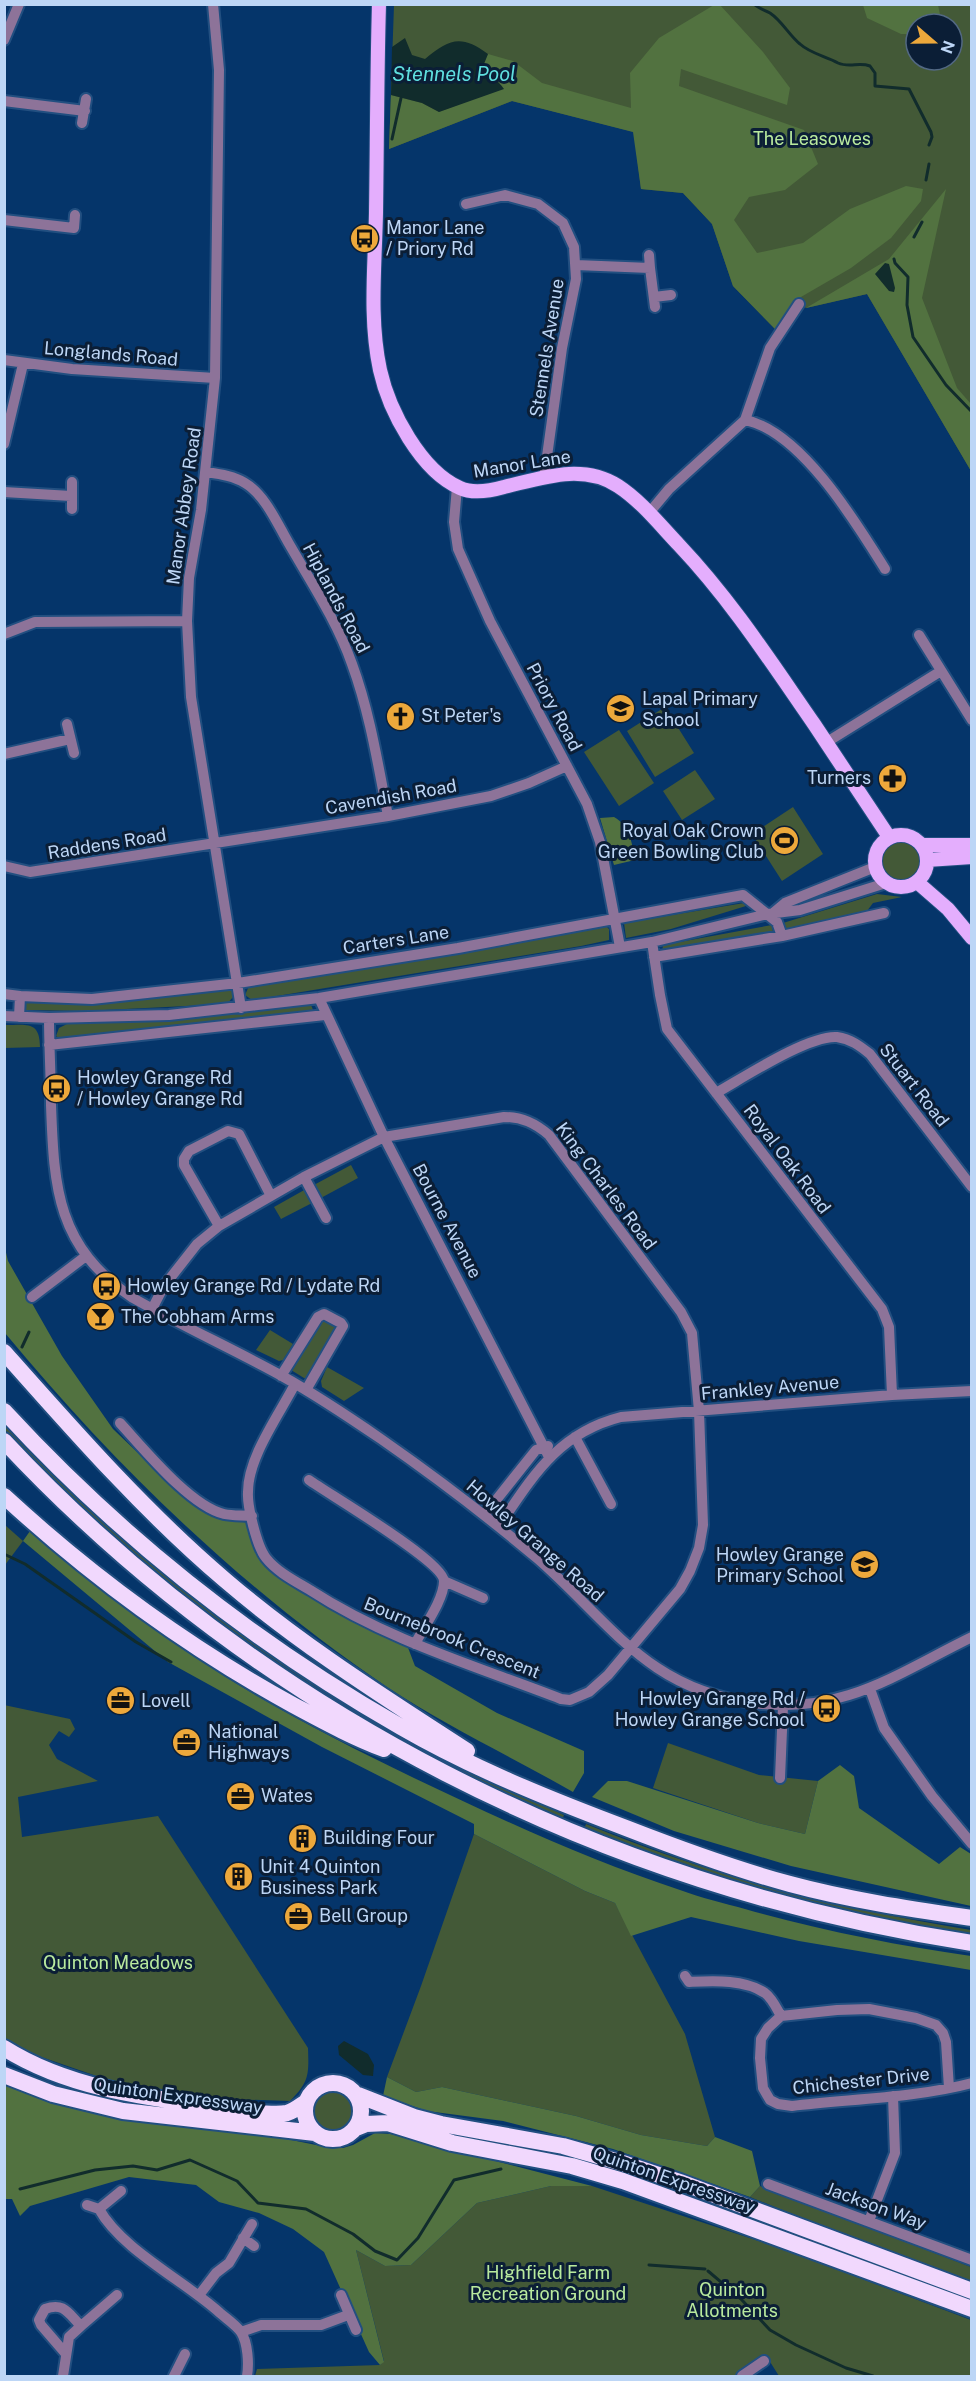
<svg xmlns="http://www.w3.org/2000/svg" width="976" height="2381" font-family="'Public Sans',sans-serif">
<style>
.green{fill:#435937;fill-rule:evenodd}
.forest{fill:#527240}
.water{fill:#112c2c}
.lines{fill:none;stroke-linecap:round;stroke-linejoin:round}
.stream{stroke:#112c2c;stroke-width:3}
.minor-casing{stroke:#224f80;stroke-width:14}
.major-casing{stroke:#224f80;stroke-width:16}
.highway-casing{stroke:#224f80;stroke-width:20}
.minor{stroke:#8d7399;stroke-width:10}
.major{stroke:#e4aefd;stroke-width:14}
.highway{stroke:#f1d8fd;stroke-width:16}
.labels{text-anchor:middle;stroke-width:6;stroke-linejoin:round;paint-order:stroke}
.park-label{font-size:18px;fill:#b9ea9e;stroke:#0b1e36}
.poi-label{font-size:18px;fill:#bdd6f6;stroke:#0b1e36;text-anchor:start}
.street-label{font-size:18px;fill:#bdd6f6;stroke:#0b1e36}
.water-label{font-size:20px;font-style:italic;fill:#5fdfdf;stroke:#0b1e36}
</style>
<rect width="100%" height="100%" fill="#05356a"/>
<path class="green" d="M394,5H971V471L867,294L806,308L799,304L776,330L733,286L712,224L683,193L641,189L634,132L512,101L389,149ZM916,24H952V60H916Z
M665,707L694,753L655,777L627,731Z
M619,730L654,783L619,806L584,752Z
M695,770L715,799L682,820L663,791Z
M793,807L823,854L782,881L752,834Z
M880 861a21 21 0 1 1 42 0a21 21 0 1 1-42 0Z
M877,894L902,897L873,903L867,911L784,932L783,923Z
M744,903L746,906L671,929L626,938L624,923Z
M772,925L773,932L662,953L663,945Z
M606,926L609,929V940L581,946L252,1000L245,995L249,986Z
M230,988L233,989V997L227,1004L85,1011L25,1010L23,1007L25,1002L29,1000Z
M311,1005L314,1012L60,1039L56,1036L59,1028L67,1024L206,1017Z
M5,1025C26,1025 40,1020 40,1047L5,1048Z
M351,1165L358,1178L319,1199L312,1186Z
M306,1189L314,1202L281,1219L274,1207Z
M322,1319H326L336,1325L337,1329L310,1378H304L291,1370Z
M270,1330L293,1344L283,1360L279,1361L256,1350Z
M327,1367L364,1388L344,1401L322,1387L321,1381Z
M5,1422L102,1520L471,1772L564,1815L562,1820C353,1725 161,1598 5,1430Z
M5,1525L23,1541L5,1565Z
M4,1705L70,1719L75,1729L69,1737L59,1731L49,1745L57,1759L98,1781L18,1797L22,1837L158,1816L308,2048C309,2075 309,2082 290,2101L198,2098L111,2081L18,2049L5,2041Z
M668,1743L759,1775L818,1781L805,1834L758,1823L653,1788Z
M586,1824C710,1875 839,1909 971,1930V1935L865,1916L735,1883L584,1829Z
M474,1834L585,1891L615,1903L685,2034L715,2137L707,2146L641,2135L576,2116L442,2087L416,2092L387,2077L421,1986Z
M314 2111a19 19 0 1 1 38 0a19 19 0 1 1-38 0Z
M551,2186H592L780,2248L971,2320V2376H779L767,2357L735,2376H255L257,2369L380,2365L384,2361L356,2250L385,2266L411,2265L477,2203Z
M760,2186L971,2267V2286L750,2197Z"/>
<path class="forest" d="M714,5H720L763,52L790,88L787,105L681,69L679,86L804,130L818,164L785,190L749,197L734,220L757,253L803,243L850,209L906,186L923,189L921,201L891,238L851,268L794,301L776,330L733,286L712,224L683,193L641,189L633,132L512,101L389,149L391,95L422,103L439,112L465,102L498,79L487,72L483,64L488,54L513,61L542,83L631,108L630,73L659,38Z
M863,5H938L942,24H916V34H901L867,18Z
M946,189L922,298L957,388L971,404V471L867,294L806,308L889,259Z
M614,817C630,826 632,843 635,860L614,865L600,818Z
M4,1244L8,1261L62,1356L113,1429L161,1475L188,1496L236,1521L250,1523L262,1559L407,1645L415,1666L497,1713L584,1751V1773L573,1792C512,1757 446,1726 387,1687C242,1589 116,1467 5,1333Z
M30,1531C79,1572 128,1612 180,1647C254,1698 333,1739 414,1778C500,1819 589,1860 680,1890C701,1898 724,1903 745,1909C820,1930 895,1945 971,1956V1970L799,1941L691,1917L631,1936L615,1903L585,1891L474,1834V1824L322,1747L168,1662L23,1541Z
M840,1765L854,1776L859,1808L939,1864L960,1847L971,1854V1906L791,1866L674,1831L592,1797L608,1781H627L758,1823L805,1834L818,1781Z
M387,2077L416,2092L442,2087L576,2116L641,2135L707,2146L715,2137L752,2151L760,2186L750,2197L613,2149L503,2121L427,2111L383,2096Z
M5,2082L331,2148H343L353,2145L375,2133L391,2134L592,2186H551L477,2203L411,2265L385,2266L356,2250L384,2362L380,2365L369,2352L324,2252L293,2229L259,2213L219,2202L196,2185L129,2177L30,2206L20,2216L12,2199H5Z"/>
<path class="water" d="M405,38L412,55L425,59C449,39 461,34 488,54L484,64C488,75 498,80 504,89L439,112L422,103L391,95L392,47Z
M885,263L889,264L895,288L894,292L889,291L875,274Z
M344,2041L368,2054L374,2065L373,2076L363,2075L339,2055L338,2046Z"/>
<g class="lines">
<path class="stream" d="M754,4C759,9 765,10 770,13C782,21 789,35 800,44C811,54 826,56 838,63C849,68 859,62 870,66L875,73V86L909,89L931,132L932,137L929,145
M392,139L401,98
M926,180L929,164
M914,237L922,222
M894,259L895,263L908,277L907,305L913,337L946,385L972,412
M22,1347L29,1332
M4,1554L25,1564L136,1642L171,1662
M20,2189L95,2170L133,2166L157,2170L190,2160L237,2181L258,2203L306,2209L353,2234L375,2251L397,2260L418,2238L454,2180L501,2169
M649,2265L705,2269
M708,2271L741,2299L770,2330L796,2345L846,2368L873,2376"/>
<defs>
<path id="minor" d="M213,4L219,70L215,378L201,510L189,578L187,621L191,697L241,1008
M4,40L19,4
M4,101L85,111
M82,123L86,99
M466,204L505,195L538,204L563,223L574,247L576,279L562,348L544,478
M4,220L74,228L75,215
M649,255L650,268
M576,265L650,268L655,307
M654,297L671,295
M4,360L72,369L215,378
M745,420C801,431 857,524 885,569
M4,444L23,364
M206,472C219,474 234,476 245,483C265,495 277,523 288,542C311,582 337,621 352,664C370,713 378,765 388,816
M457,487L454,522L458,549L490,621L587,804L600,842L620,947
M4,492L71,496
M72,509V482
M649,513L669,489L745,420L770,348L799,304
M4,634L35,622L187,621
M919,635L972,720
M67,724L74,753
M827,742L941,671
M4,754L70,739
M4,866L30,872L388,816L491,796L529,783L567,766
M773,913L785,903L875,867
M652,942L660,995L667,1029L882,1309L889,1327L892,1395
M654,957L782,936L884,913
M4,994L20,996L19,1017
M20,996L92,999L238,983L458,948L743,895L777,922L782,936
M319,998L384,1137L549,1457
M4,1016L49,1018L169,1015L319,998L652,942L768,914L800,910L886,883
M49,1018C49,1047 51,1076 51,1105C54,1189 57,1247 133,1298C182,1326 233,1349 282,1376C316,1395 349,1417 381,1439C437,1478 487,1516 538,1559C611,1623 648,1690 754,1703C843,1715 896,1674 972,1637
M49,1045L325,1015
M716,1093C743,1078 808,1035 837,1037C851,1039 860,1046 870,1054L972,1187
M304,1177L326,1218
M219,1226L184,1165V1159L189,1151L228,1131L239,1134L271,1196
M32,1297L86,1256
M152,1309L164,1286L197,1244L219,1226L304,1177L384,1137L504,1117C522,1117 535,1123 549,1135L681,1312L692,1333L699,1411L703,1525L699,1548L690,1571L680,1589L608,1675L589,1692L570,1700L561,1699C476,1666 387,1640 310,1590C295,1581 277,1572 266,1558C257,1547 247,1506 248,1492C248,1457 279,1415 295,1384
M281,1376L318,1317L324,1314L341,1323L343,1326L306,1390
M120,1423C144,1449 190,1506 224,1514C233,1516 243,1515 252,1516
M575,1437L611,1504
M309,1480C330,1495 443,1561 444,1581C444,1600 423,1628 415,1644
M485,1514L536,1450L548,1446
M499,1526C533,1476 558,1433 621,1417L892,1395L972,1391
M444,1581L483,1598
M870,1689L884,1728L932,1796L972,1844
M780,1778L783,1706
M685,1976L689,1982C713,1981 744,1979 765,1993C772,1998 777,2009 781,2016
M949,2088L946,2042L943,2033L936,2025L916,2018L869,2009L837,2010L781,2016L768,2028L761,2039L760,2058L763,2088L770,2100L778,2104L792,2106C849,2099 916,2098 972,2083
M768,2184L972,2260
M121,2191L99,2209C122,2250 185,2281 220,2313C227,2319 236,2325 241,2332C248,2343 249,2364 247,2376
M87,2205L99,2209
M869,2221L895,2153L893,2096
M243,2238L254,2246
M200,2294L216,2273L229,2263L252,2224
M341,2295L356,2330
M81,2326L117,2295
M241,2332L261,2325H321L348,2315
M63,2376L69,2337L81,2326C68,2313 64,2302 45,2309L39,2320L41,2325L66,2354
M174,2376L185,2354
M742,2376L764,2361"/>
<path id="major" d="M379,4C377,74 377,143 376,213C375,265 369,319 380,370C389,411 421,471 460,488C473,494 490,491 504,487C542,478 582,463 618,486C641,501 660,525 679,545C731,600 771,662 814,724C839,762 864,799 889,837
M875 861a26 26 0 1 1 52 0a26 26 0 1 1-52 0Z
M923,845H972
M927,860L972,857
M917,882L948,909L972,938"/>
<path id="highway" d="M4,1352C74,1431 145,1512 225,1580C301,1645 384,1697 467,1751
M4,1411C119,1536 254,1643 401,1727C472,1768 549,1799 626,1828C680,1849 734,1869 790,1884C849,1900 911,1909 972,1918
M4,1441C259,1714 604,1887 972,1943
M4,1496C92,1577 189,1648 293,1705C323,1721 352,1737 384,1749
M4,2048C69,2089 149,2098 223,2108C243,2110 266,2116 287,2113C294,2111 300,2106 306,2102
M4,2075L53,2094L123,2111L315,2133
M305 2111a28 28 0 1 1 56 0a28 28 0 1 1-56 0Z
M358,2095L414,2117L441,2124L563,2146L626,2164L680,2182L972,2291
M356,2128L366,2124L388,2123L452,2143L572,2166L623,2181L972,2309"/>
</defs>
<use href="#minor" class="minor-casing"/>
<use href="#major" class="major-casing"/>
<use href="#highway" class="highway-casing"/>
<use href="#minor" class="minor"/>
<use href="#major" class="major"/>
<use href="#highway" class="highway"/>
</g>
<defs>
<symbol id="bus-disc" viewBox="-11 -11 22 22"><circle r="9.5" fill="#eda83b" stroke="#0b1e36"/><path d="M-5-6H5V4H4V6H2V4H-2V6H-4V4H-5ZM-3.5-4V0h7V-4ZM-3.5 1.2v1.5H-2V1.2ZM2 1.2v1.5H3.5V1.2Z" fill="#111"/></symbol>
<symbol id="school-disc" viewBox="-11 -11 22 22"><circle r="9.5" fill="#eda83b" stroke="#0b1e36"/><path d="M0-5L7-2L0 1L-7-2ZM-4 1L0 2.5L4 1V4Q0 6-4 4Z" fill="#111"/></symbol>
<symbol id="church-disc" viewBox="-11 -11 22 22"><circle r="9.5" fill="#eda83b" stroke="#0b1e36"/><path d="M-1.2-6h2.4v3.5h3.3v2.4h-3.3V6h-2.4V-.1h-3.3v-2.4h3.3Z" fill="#111"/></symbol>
<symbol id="pharmacy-disc" viewBox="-11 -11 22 22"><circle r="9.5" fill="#eda83b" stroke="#0b1e36"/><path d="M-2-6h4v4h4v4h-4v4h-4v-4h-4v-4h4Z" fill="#111"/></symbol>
<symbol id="stadium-disc" viewBox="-11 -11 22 22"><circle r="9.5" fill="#eda83b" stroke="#0b1e36"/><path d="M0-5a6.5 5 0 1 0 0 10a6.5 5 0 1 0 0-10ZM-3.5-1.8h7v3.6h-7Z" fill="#111"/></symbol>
<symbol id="bar-disc" viewBox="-11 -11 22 22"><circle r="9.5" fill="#eda83b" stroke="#0b1e36"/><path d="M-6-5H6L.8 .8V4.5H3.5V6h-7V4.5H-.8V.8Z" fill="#111"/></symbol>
<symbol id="office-disc" viewBox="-11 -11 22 22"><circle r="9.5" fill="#eda83b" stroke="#0b1e36"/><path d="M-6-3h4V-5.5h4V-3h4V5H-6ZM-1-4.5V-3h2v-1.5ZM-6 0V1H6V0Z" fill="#111"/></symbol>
<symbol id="building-disc" viewBox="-11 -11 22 22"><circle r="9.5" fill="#eda83b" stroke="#0b1e36"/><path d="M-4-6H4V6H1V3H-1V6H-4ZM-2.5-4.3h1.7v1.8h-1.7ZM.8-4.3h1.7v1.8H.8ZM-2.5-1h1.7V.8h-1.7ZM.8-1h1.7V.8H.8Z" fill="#111"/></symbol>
</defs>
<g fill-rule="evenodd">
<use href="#bus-disc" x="348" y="222" width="33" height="33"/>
<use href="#school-disc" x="604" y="692" width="33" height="33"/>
<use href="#church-disc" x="384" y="700" width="33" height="33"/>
<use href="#pharmacy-disc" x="876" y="762" width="33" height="33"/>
<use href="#stadium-disc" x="768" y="824" width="33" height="33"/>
<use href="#bus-disc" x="40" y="1072" width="33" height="33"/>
<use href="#bus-disc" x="90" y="1270" width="33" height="33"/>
<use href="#bar-disc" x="84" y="1300" width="33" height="33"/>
<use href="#school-disc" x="848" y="1548" width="33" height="33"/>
<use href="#office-disc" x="104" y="1684" width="33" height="33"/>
<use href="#bus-disc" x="810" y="1692" width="33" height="33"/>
<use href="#office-disc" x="170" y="1726" width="33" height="33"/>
<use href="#office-disc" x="224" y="1780" width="33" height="33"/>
<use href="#building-disc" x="286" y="1822" width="33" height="33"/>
<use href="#building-disc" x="222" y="1860" width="33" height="33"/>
<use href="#office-disc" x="282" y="1900" width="33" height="33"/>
</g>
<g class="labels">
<g class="park-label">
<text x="812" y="145">The Leasowes</text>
<text x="118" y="1969">Quinton Meadows</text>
<text x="548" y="2279">Highfield Farm<tspan x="548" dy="21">Recreation Ground</tspan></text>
<text x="732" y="2296">Quinton<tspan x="732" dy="21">Allotments</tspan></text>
</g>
<g class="poi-label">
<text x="386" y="234">Manor Lane<tspan x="386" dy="21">/ Priory Rd</tspan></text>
<text x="642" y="705">Lapal Primary<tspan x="642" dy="21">School</tspan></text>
<text x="421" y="722">St Peter's</text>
<text x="871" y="784" text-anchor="end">Turners</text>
<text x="764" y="837" text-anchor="end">Royal Oak Crown<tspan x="764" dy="21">Green Bowling Club</tspan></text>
<text x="77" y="1084">Howley Grange Rd<tspan x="77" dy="21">/ Howley Grange Rd</tspan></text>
<text x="127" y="1292">Howley Grange Rd / Lydate Rd</text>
<text x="121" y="1323">The Cobham Arms</text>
<text x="844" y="1561" text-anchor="end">Howley Grange<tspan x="844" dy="21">Primary School</tspan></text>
<text x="805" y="1705" text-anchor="end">Howley Grange Rd /<tspan x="805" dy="21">Howley Grange School</tspan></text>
<text x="141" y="1707">Lovell</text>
<text x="208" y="1738">National<tspan x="208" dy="21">Highways</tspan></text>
<text x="261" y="1802">Wates</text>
<text x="323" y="1844">Building Four</text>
<text x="260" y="1873">Unit 4 Quinton<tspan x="260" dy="21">Business Park</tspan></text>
<text x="319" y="1922">Bell Group</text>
</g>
<g class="street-label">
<text transform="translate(547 348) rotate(-81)" y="6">Stennels Avenue</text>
<text transform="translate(111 354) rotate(5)" y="6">Longlands Road</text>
<text transform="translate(522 464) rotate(-9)" y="6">Manor Lane</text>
<text transform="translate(184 506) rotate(-82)" y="6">Manor Abbey Road</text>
<text transform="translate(336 598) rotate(62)" y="6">Hiplands Road</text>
<text transform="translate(554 707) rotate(62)" y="6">Priory Road</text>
<text transform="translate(391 797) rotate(-10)" y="6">Cavendish Road</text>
<text transform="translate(107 844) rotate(-9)" y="6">Raddens Road</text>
<text transform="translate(396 940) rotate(-9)" y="6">Carters Lane</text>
<text transform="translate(914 1085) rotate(52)" y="6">Stuart Road</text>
<text transform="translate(787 1159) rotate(53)" y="6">Royal Oak Road</text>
<text transform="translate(606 1186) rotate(53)" y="6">King Charles Road</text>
<text transform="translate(447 1221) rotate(62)" y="6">Bourne Avenue</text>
<text transform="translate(770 1388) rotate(-5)" y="6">Frankley Avenue</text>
<text transform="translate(535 1541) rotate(41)" y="6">Howley Grange Road</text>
<text transform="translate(452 1638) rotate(22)" y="6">Bournebrook Crescent</text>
<text transform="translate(861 2081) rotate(-6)" y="6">Chichester Drive</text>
<text transform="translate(178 2096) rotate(8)" y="6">Quinton Expressway</text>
<text transform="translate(674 2180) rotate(19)" y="6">Quinton Expressway</text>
<text transform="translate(876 2206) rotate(20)" y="6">Jackson Way</text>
</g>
<g class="water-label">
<text x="454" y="81">Stennels Pool</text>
</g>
</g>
<rect width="976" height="2381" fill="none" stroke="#bdd6f6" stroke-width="12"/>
<g transform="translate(934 42) rotate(110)"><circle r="28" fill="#0b1e36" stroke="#526883" stroke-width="1.5"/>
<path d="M0-4.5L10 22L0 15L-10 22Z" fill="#eda83b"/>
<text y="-9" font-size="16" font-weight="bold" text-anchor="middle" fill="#bdd6f6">N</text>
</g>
</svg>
